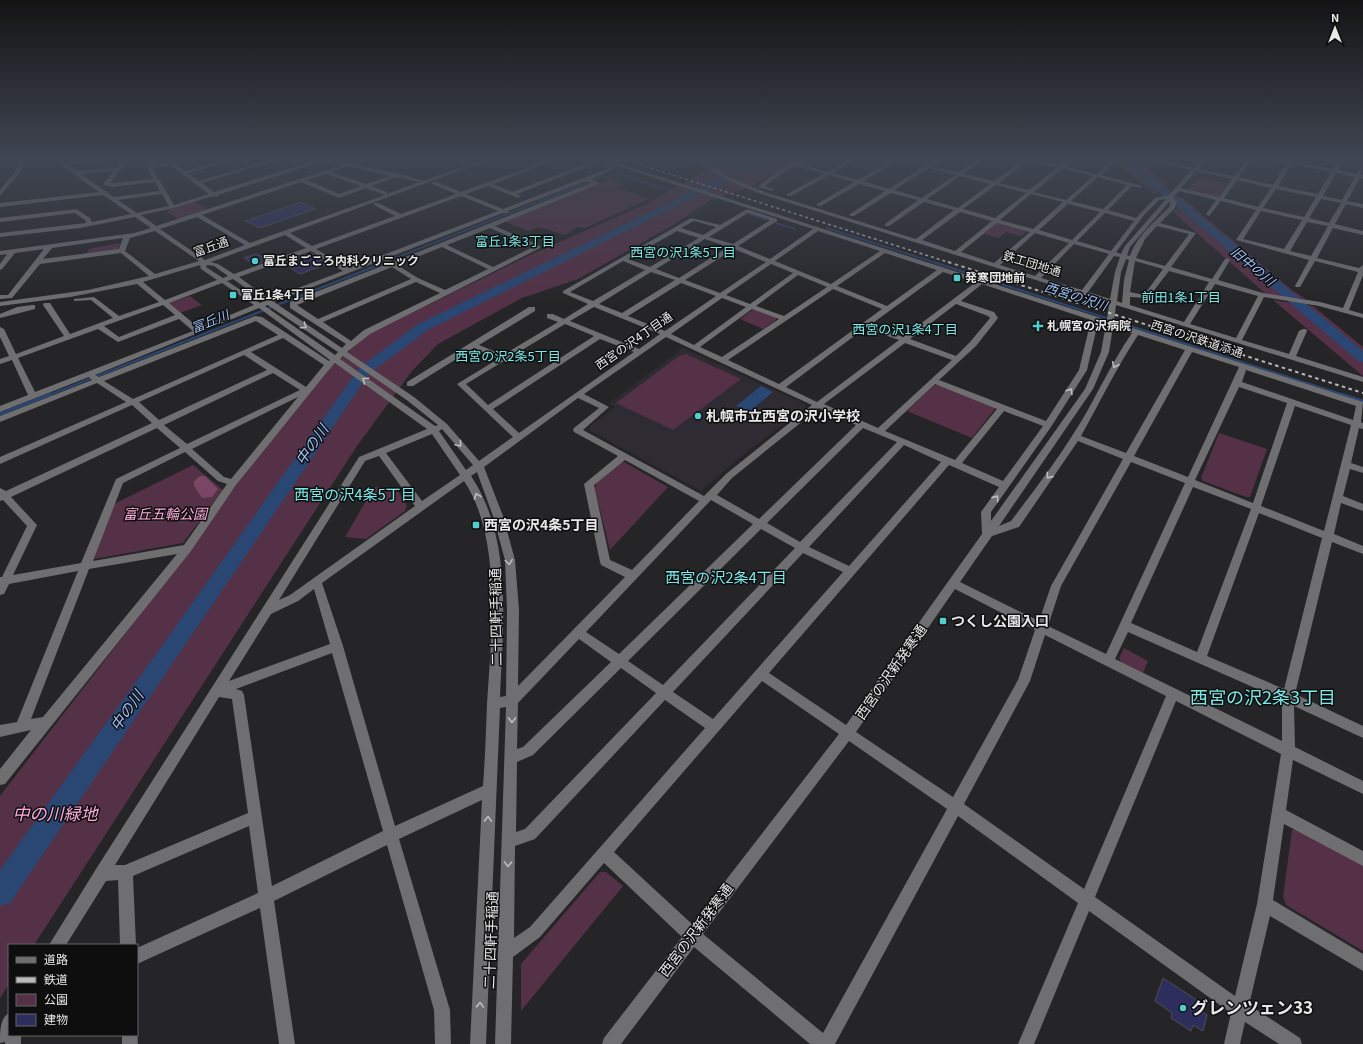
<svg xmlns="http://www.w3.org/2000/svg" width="1363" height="1044" font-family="Georgia,'Noto Sans JP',serif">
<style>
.built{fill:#2e2b33}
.green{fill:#543146}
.forest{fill:#794665}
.water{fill:#2a4672}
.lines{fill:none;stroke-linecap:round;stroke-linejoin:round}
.stream-far2{stroke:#2a4672;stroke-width:1.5}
.stream-far1{stroke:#2a4672;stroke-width:2}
.stream{stroke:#2a4672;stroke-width:3}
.river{fill:#2a4672;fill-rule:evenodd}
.building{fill:#2d2e5d;stroke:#4e4e51}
.minor{fill:#6f6e71;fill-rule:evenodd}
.rail-far1{stroke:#bababb;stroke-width:1.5;stroke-dasharray:3 3;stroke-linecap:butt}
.rail{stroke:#bababb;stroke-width:2;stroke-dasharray:3.5 3.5;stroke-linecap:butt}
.oneway{stroke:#bebdbf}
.poi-dot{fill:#52cdcd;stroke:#0e0e0f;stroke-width:1.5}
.labels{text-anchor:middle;stroke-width:3;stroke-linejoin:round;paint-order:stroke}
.far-street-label{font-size:12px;fill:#e8e8e9;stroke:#0e0e0f}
.far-poi-label{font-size:12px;font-weight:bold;fill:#e8e8e9;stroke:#0e0e0f;text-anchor:start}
.far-neighbourhood-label{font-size:13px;fill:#7be7e7;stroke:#0e0e0f}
.far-water-label{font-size:13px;font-style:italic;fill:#9dc1f9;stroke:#0e0e0f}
.poi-label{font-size:14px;font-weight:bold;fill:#e8e8e9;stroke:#0e0e0f;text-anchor:start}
.park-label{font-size:14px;font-style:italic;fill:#feaddd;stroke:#0e0e0f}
.street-label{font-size:14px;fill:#e8e8e9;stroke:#0e0e0f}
.water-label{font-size:15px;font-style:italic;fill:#9dc1f9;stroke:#0e0e0f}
.neighbourhood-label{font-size:15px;fill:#7be7e7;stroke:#0e0e0f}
.near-park-label{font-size:17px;font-style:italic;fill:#feaddd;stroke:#0e0e0f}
.near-poi-label{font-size:17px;font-weight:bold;fill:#e8e8e9;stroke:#0e0e0f;text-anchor:start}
.near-neighbourhood-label{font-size:18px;fill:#7be7e7;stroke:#0e0e0f}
</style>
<rect width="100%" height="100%" fill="#252527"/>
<path class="built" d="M683,348L805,404L806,407L743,455L701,491L589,430L590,426L615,407L608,404Z"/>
<path class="green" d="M727,159H800L742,190L711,200L675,224L578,279L522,298L438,344L412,371L357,446L34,945H9V984L0,998V796L129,629L261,452L327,371L367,335L528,256L646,204Z
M1112,159H1136L1168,184L1154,194Z
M1199,177L1228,183L1218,197L1187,190Z
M609,179L623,184L617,187L649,199L585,228L578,227L565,235L539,227L529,231L503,221Z
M1180,196L1293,291L1306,299L1266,294L1173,212L1178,207Z
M194,202L207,209L179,219L166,211Z
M997,223L1027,231L1021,236L1006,232L999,238L984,234Z
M120,243L118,250L85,256L89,249Z
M190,296L202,305L180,313L168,303Z
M1273,300L1313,306L1363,347V376Z
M752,310H755L776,318V320L763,329L740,319Z
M686,354L741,379L673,430L616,403L679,356Z
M934,385H939L994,406L995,409L972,438L907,411Z
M1219,433L1267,449L1250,497H1246L1203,481L1201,478Z
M624,462L668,487L610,550L595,490L596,482L618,464Z
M193,465L223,490L183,543L94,559L112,505Z
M374,487L397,489L407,506L405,511L366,539L345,537Z
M1124,648L1148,661L1143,673L1121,662L1119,658Z
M1292,830H1301L1363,865V951L1286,905L1283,897Z
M600,872H606L623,886L521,1011V964Z"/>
<path class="forest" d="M200,476H205L218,489L212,497L202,498L194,486V481Z"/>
<path class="water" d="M761,386L773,392L749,412L736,406Z"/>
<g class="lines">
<path class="stream-far2" d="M679,194L690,195L695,198
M749,214L766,220
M776,223L795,229
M827,228L936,263
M383,263L601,177L622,175L675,192"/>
<path class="stream-far1" d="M933,262L1344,395
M49,395L386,262"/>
<path class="stream" d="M1341,394L1363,401
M0,414L51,394"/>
<path class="river" d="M682,159L754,161L759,159H771L428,330L369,374L10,903L0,906V870L159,650L359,368L418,324L743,167L706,166L683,161Z
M1120,159H1129L1188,205L1363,351V362L1358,361L1180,209L1149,185Z"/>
</g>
<path class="building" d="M301,202L315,209L260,228L246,221Z
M255,254H257L267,260L255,265L244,258Z
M307,254H312L327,264L300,274L283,263Z
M1163,978L1203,1004L1201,1011L1207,1015L1203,1031L1193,1025L1191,1031L1171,1018L1172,1013L1155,1001Z"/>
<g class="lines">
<path class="minor" d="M19,159H25L22,170L0,196V190L16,170Z
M57,159H63L66,162L105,159H121L68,165L77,171L117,168L125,159H129L110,183H112L153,179L147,168L150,159H155L153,166L180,159H187L175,163L185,171L228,159H236L189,173L199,181L274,159H281L202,183L214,192L320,159C329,159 340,164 349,163C356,162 361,159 368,159L354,165L397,173L423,181L485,159H492L290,233L312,246L395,216L374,205V203H378L401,214L456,194L432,184V182H436L461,192L552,159H558L493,184L512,192L599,159H605L1107,320L1109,303L761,194L724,179L696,159H702L728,177L765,192L916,239L954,210L924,202L889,226H885V224L918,200L891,193L854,216H850V214L885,191L859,184L821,206H817V204L854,182L829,175L791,196H787V194L824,174L796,166L787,170L765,186L773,189V191L758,187C768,177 794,158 808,159L800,164L828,172L852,159H857L833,173L858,180L894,159H906L927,164L936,159H941L932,166L959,172L978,159H983L964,174L994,181L1024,159H1033L1060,165L1068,159H1073L1065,166L1096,174L1112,160L1114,163L1101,175L1143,186L1140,188L1132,186L1108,210L1136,218L1155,198L1169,195L1191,170L1145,159H1153L1194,168L1201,159H1206L1198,169L1234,176L1248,159H1252L1239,177L1273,185L1287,163L1271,159L1289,161L1291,159H1295L1294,162L1333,169L1340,159H1344L1338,170L1356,174L1363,165L1361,175H1363V179L1360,178L1347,201L1363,204V208L1346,204L1335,224L1363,231V235L1333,228L1317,258L1359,268L1363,265V275L1349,310L1363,314V318L1319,306L1264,297L1242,340L1289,354L1299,331L1303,329H1306L1307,331L1296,356L1363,377V382L1116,305L1114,322L1363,402L1361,422L1363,423V429L1359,428L1351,463L1363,467V473L1350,469L1343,496L1363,504V511L1341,503L1334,534L1363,546V554L1332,542L1295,694L1363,726V738L1294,706L1295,747L1363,781V794L1293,760L1286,810L1363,851V866L1284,824L1273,900L1363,954V971L1270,916L1249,1005L1300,1038L1302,1044H1279L1245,1022L1240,1044H1224L1231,1013L1089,911L1034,1044H1018L1078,903L958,816L835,1044H810L694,947L621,1044H602L604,1038L682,937L604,863L540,937L513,957L511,1044H495L506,707L500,708L486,1044H470L482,800L399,839L450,1010L451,1044H435L434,1010L387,845L274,901L295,1044H279L260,908L137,964V948L258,893L249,826L133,876L136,945H120L118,880L106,881L66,945H49L96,869L359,457L427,429L335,363L327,372L236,485L191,551L5,784L0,785V769L31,730L0,737V725L17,722L78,571L9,584L4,594L0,595V577H2L27,526L3,500L0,501V488L6,491L152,423L132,405L0,464V457L126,402L97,383L0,422V416L92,380L89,377L0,412V406L28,395L12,360L0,364V359L9,356L0,337V327L4,329L16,354L64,336L43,305L44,303H50L70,334L113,318L91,300L74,301V299L94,297L119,316L159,302L137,284L70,297L0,306V302L88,290L149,276L121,253L40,264L12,298L0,299V295H8L44,249L15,253L2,269L0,270V264L7,254L0,255V251L134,233L151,228L135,217L80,228L0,237V233L86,223L85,220L75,213L0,222V218L76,209L90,218L92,222L131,214L103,195L0,207V203L99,192L65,168ZM899,160L924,166L889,189L863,181ZM324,161L342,165L156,226L141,215L174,208L213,196L218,197V195ZM602,161L813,229L770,259L738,246L777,221V219L747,209L720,225L691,218L563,291V293L588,304L564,319L553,314H547V318L558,322L503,355L479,345L535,311V307H529L407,382V386H413L474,348L498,359L457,384L513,437L479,461L447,424L414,397L347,352L370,334L540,248V246L495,226L598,184V182L591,179L617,168L602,163V165L609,168L503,209L466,194L488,186L518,198L521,196L517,194ZM1028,161L1057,168L1029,190L999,183ZM1292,164L1331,172L1318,194L1278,186ZM170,165L209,194L174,205L153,169ZM348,166L390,176L366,184L331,172ZM929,168L955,175L922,198L894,190ZM1062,169L1093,176L1066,200L1034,192ZM114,171L104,183V185L112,187L155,182L160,191L114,197L81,174ZM1196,171L1232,179L1219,197L1181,188ZM1336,173L1355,177L1342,200L1323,196ZM326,174L361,186L339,194L307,180ZM960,176L990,184L958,208L927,199ZM396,177L419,182L387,194V192L371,186ZM1098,177L1127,185L1103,209L1071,201ZM1237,180L1271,188L1258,207L1224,198ZM586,181L591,183L393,262L385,260L384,261L387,264L290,302V308L346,344L342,348L274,302L503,213H508V211ZM301,182L339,198L366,188L385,195L250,243L202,215ZM996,185L1026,193L995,218L963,209ZM1276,189L1316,197L1304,217L1263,208ZM1179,191L1216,200L1206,214L1209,216L1221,201L1256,210L1236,240L1309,260L1295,286L1296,287H1300L1315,261L1358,272L1343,308L1320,302L1263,293L1218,280L1230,260L1227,258L1225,259L1212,279L1171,267L1196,233L1160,223L1175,208L1177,202L1173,197ZM162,194L169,206L137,213L118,200ZM1031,194L1063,202L1033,229L1000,220ZM461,196L498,211L349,268L316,249ZM1166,199L1125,246L1121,254L1116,252L1145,214L1159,200ZM1321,199L1341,203L1329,223L1309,218ZM1170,201V206C1155,222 1137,235 1130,256L1127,255L1130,247ZM1068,204L1100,212L1072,240L1039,230ZM1261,211L1302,220L1284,249L1243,239ZM960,212L992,221L955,251L922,240ZM748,213L770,220L733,244L709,237ZM1105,213L1134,221L1111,251L1077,241ZM197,217L245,245L205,260L160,229ZM694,221L716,227L703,235L681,228ZM1307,222L1328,226L1311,256L1290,251ZM997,223L1030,232L994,263L961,252ZM1157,226L1189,234L1165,266L1136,258L1145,239ZM490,228L533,247L493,267L447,245ZM155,231L199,261L155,274L125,251L130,238ZM677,231L699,238L650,267L628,259ZM818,231L880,251L831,284L775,261ZM1035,233L1069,243L1035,276L1000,265ZM285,235L306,248L234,274L218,264L211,262ZM123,238L119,249L43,259L52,248ZM705,239L728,247L679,278L656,269ZM1074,244L1109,254L1082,290L1041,278ZM442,247L488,269L445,290L418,278L397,265ZM734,249L766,262L720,293L685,280ZM311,251L343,271L269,299L239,277ZM885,253L937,270L887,306L837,286ZM1114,256L1120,257L1115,272L1110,299L1088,292ZM1126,259L1129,260L1124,280L1122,303L1117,301L1121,272ZM623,261L645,270L593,301L570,292ZM1135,261L1163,269L1144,295L1130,292ZM771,264L793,273L750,304L726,295ZM200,265L201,269L217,280L165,300L143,282ZM207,265L214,266L228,276L223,278L206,267ZM392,267L411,279L318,319L297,305ZM1169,271L1209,282L1184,322L1130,305V297L1148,298ZM651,272L675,280L622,313L599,304ZM943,272L976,282L903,337L870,325ZM798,275L827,287L784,316L756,306ZM233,279L264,301L260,303L227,281ZM416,282L440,293L364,330L351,341L323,322ZM222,283L254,305L199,328L169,303ZM681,283L716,296L665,331L628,316ZM982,284L1091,320L1079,370L1046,421L939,380L976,346L998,318L994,312L961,301ZM1215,284L1258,296L1236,338L1190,324ZM833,289L882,309L779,384L728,360ZM722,298L746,307L694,345L671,334ZM956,304L988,316L990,318L970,342L956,356L910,339ZM163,305L175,315L119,337L104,326ZM268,305L269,306L338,352L335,355L265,306ZM594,307L660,334L639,349L570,321ZM259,308L330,360L329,361L262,317L255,316L99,377L95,375ZM752,309L779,319L722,357L700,347ZM179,319L193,331L35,392L18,358L98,329L118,342ZM256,321L278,335L133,399L104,381ZM1098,322L1106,324L1101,352L1085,389L991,521V512L1051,427L1087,370ZM565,324L594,336L488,405L466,384ZM1113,327L1132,333C1109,366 1094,403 1072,436C1053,466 1032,493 1011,521L999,526L1093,389L1109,352ZM865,328L899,340L817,402L786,387ZM1138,335L1185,350L1126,453L1081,436C1100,402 1117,367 1138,335ZM666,337L812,405L726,474L704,496L583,430L609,407L584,394ZM283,338L324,365L306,387L251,352ZM600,339L634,352L519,433L493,409ZM905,343L952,360L878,428L824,404ZM1192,352L1239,367L1188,477L1134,456ZM244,355L267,370L159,420L139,402ZM343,356L408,401L438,425L435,426L340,359ZM1246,370L1356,406L1353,420L1242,382ZM273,373L300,390L187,444L164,425ZM935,384L997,409L955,460L885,431ZM1239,387L1287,403L1253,503L1195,480ZM298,397L231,479L224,477L192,449ZM578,398L599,408L574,428L573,430L574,432L618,456L584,484L600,562L601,565L625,577L518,686L519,610L515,560L503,516L484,467ZM1295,406L1351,425L1324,531L1261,506ZM819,408L856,425L759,519L717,495L732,478ZM1004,411L1043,426L1003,481L962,463ZM157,428L180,448L116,479L81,563L13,575L37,525L11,497ZM863,428L897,442L800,542L767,523ZM442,429L473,465L466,470L439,431ZM432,434L460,475L422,501L386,453ZM1078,441L1123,459L1051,586L1039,621L960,582L992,536L1019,527ZM904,445L941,462L849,566L809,547ZM185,452L218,481L227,484L184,545L93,561L123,483ZM379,456L415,506L290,595L279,600L365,461ZM625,460L699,501L632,570L610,560L594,485ZM1131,462L1185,483L1106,654L1048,626L1061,586ZM949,465L999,487L981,512L982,534L846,725L769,673ZM477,472L493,516L505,560L507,610L506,696L500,697C503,626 513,538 471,476ZM464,481C503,539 491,638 487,704C486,731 485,759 483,786L395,826L343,646L322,583ZM1193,487L1251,509L1197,652L1131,623ZM711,500L753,524L619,654L586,632ZM1259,513L1322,538L1284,689L1207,656ZM761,529L795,548L663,685L628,661ZM803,553L843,572L713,719L673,692ZM177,554L43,717L31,719L89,569ZM314,589L330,644L229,681L271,614L298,601ZM955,589L1035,630L1018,680L953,797L856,732ZM1128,632L1282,700V741L1115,659ZM1045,635L1166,696L1084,889L964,804L1030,681ZM579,639L611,662L523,747L517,749L518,703ZM332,653L383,831L272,886L244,695L242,691L236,689ZM621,668L656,693L525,829L516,832L517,762L533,755ZM762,681L839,734L692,924L614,852ZM219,697L232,699L248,813L125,865H115ZM665,700L705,728L530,927L514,938L515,846L535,839ZM1176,701L1281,754L1257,904L1235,996L1095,897ZM849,741L947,809L823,1033L703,934Z
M32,305H35V309L0,318V314L17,307Z
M9,1013V1035H21V1044H5V1042L0,1043C0,1031 0,1018 9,1013Z
M137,1032L138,1044H122V1035H137Z"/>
<path class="rail-far1" d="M622,159L951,263"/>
<path class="rail" d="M948,262L1363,393"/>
</g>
<defs><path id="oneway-chevron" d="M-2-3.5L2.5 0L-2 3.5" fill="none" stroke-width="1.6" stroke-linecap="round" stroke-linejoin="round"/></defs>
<g class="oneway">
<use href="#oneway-chevron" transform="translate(304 326) rotate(34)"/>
<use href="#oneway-chevron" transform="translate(1115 365) rotate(115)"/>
<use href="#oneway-chevron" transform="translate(365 380) rotate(-145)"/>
<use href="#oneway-chevron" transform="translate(1070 391) rotate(-58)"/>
<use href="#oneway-chevron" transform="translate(459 444) rotate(50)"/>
<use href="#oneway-chevron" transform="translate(1049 476) rotate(125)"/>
<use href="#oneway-chevron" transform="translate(477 496) rotate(-112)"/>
<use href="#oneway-chevron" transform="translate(996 498) rotate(-55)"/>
<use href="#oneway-chevron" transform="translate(509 562) rotate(82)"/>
<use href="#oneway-chevron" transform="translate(512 720) rotate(91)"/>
<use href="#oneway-chevron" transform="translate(488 819) rotate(-88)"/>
<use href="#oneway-chevron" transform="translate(508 864) rotate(92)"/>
<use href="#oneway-chevron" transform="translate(480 1005) rotate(-88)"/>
</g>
<linearGradient id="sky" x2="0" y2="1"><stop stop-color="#141415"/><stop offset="0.52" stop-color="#404652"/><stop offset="1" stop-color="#404652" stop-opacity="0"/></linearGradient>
<rect width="1363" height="305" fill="url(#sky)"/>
<g class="poi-dot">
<circle cx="255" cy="261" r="4"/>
<rect x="953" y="274" width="8" height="8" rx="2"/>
<rect x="229" y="291" width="8" height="8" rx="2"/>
<path d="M1036 320h4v4h4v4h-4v4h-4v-4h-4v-4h4z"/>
<circle cx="698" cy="416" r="4"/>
<rect x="472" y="521" width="8" height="8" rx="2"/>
<rect x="939" y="617" width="8" height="8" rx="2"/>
<circle cx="1183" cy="1008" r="4"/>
</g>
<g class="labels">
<g class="far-street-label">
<text transform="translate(211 247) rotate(-19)" y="4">富丘通</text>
<text transform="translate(1032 264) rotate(17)" y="4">鉄工団地通</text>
<text transform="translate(1197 339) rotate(18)" y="4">西宮の沢鉄道添通</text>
<text transform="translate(634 341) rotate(-35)" y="4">西宮の沢4丁目通</text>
</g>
<g class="far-poi-label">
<text x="263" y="265">富丘まごころ内科クリニック</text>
<text x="965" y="282">発寒団地前</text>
<text x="241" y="299">富丘1条4丁目</text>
<text x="1047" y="330">札幌宮の沢病院</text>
</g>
<g class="far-neighbourhood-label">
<text x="515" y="246">富丘1条3丁目</text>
<text x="683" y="257">西宮の沢1条5丁目</text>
<text x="1181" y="302">前田1条1丁目</text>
<text x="905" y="334">西宮の沢1条4丁目</text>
<text x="508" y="361">西宮の沢2条5丁目</text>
</g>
<g class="far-water-label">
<text transform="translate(1253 266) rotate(40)" y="5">旧中の川</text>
<text transform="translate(1076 296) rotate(18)" y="5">西宮の沢川</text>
<text transform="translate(210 321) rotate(-22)" y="5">富丘川</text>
</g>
<g class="poi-label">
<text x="706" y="421">札幌市立西宮の沢小学校</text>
<text x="484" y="530">西宮の沢4条5丁目</text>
<text x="951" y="626">つくし公園入口</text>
</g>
<g class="park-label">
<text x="165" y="519">富丘五輪公園</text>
</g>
<g class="street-label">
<text transform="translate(496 617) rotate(-91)" y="5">二十四軒手稲通</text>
<text transform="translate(891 672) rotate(-55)" y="5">西宮の沢新発寒通</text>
<text transform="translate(696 930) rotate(-53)" y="5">西宮の沢新発寒通</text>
<text transform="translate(491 940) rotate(-88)" y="5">二十四軒手稲通</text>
</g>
<g class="water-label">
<text transform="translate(312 445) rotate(-55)" y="5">中の川</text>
<text transform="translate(127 711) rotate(-55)" y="5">中の川</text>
</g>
<g class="neighbourhood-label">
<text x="355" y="500">西宮の沢4条5丁目</text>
<text x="726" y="583">西宮の沢2条4丁目</text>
</g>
<g class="near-park-label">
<text x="55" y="820">中の川緑地</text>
</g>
<g class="near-poi-label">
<text x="1191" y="1014">グレンツェン33</text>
</g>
<g class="near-neighbourhood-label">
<text x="1263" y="704">西宮の沢2条3丁目</text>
</g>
</g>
<rect x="8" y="944" width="130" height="92" fill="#0e0e0f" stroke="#656566"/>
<rect x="16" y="957" width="20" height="6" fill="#6f6e71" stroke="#656566"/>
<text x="44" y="964" font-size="12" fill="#e8e8e9">道路</text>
<rect x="16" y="977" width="20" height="6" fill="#bababb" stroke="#656566"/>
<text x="44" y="984" font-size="12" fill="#e8e8e9">鉄道</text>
<rect x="16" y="994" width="20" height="12" fill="#543146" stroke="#656566"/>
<text x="44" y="1004" font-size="12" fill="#e8e8e9">公園</text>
<rect x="16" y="1014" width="20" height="12" fill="#2d2e5d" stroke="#656566"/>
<text x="44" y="1024" font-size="12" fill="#e8e8e9">建物</text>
<g transform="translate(1335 28)" stroke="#0e0e0f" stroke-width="3" paint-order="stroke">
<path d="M0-3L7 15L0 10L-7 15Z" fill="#e8e8e9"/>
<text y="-6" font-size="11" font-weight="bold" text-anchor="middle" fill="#e8e8e9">N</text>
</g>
</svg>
